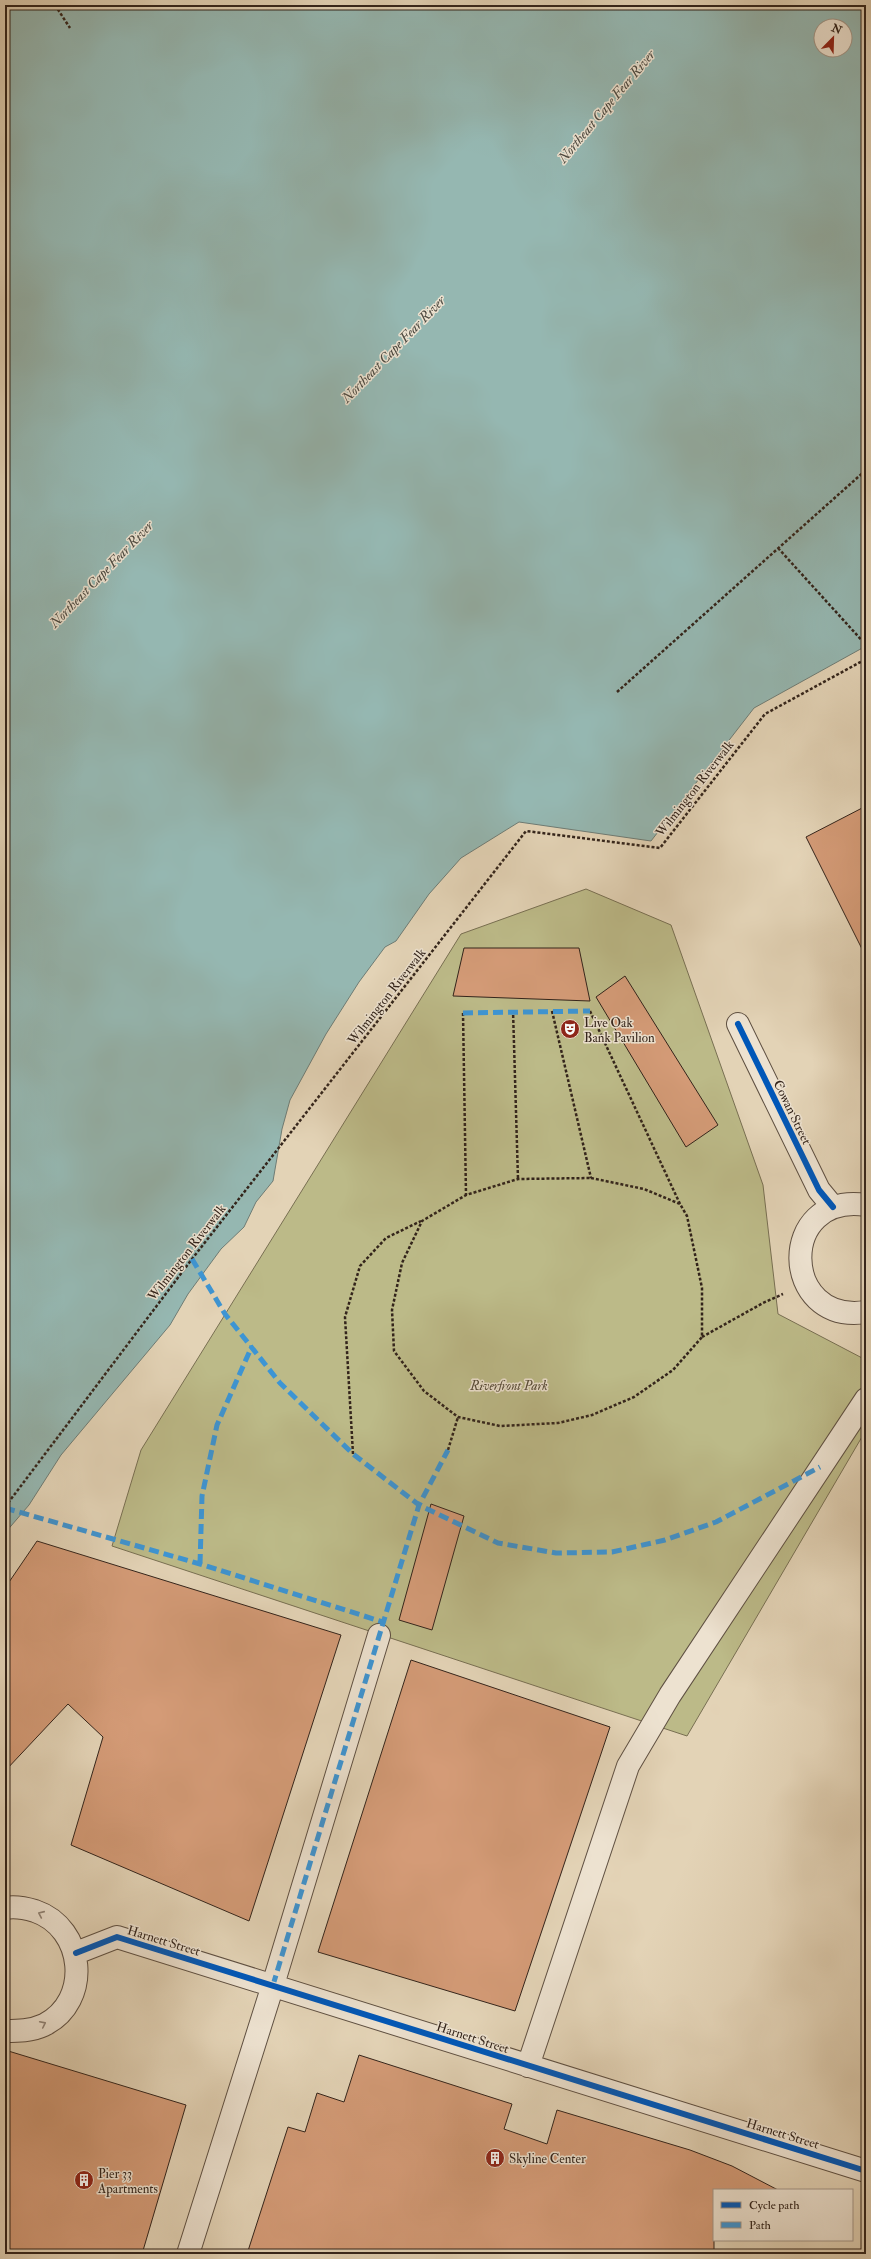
<svg xmlns="http://www.w3.org/2000/svg" width="871" height="2259" font-family="'IM FELL Double Pica',serif">
<style>
.green{fill:#bcba88;stroke:#786f52}
.water{fill:#95b7b1;stroke:#6e7c75;fill-rule:evenodd}
.building{fill:#d49b77;stroke:#33241b}
.lines{fill:none;stroke-linecap:round;stroke-linejoin:round}
.minor-casing{stroke:#5f5042;stroke-width:24}
.path{stroke:#33241b;stroke-width:2.5;stroke-dasharray:3 2;stroke-linecap:butt}
.minor{stroke:#ede2d0;stroke-width:22}
.quiet{stroke:#3d95d4;stroke-width:5;stroke-dasharray:10 5;stroke-linecap:butt}
.cycleway-casing{stroke:#ede2d0;stroke-width:8}
.cycleway{stroke:#0057b8;stroke-width:6}
.oneway{stroke:#908376}
.labels{text-anchor:middle;stroke-width:3;stroke-linejoin:round;paint-order:stroke}
.street-label{font-size:13px;fill:#33241b;stroke:#ede2d0}
.poi-label{font-size:13px;fill:#33241b;stroke:#ede2d0;text-anchor:start}
.park-label{font-size:13px;font-style:italic;fill:#554a36;stroke:#ede2d0}
.water-label{font-size:14px;font-style:italic;fill:#4c4940;stroke:#ede2d0}
</style>
<rect width="100%" height="100%" fill="#e3d3b6"/>
<filter id="stains"><feTurbulence type="fractalNoise" baseFrequency=".005" numOctaves="4"/><feColorMatrix values="0 0 0 0 .2 0 0 0 0 .09 0 0 0 0 .02 0 0 0 .5 -.17"/></filter>
<radialGradient id="worn" r=".72"><stop offset=".6" stop-color="#630" stop-opacity="0"/><stop offset="1" stop-color="#630" stop-opacity=".3"/></radialGradient>
<path class="green" d="M586,889L671,925L763,1185L778,1314L866,1360V1430L687,1736L112,1546L141,1450L461,934Z"/>
<path class="water" d="M5,5H866V646L754,708L651,841L519,822L461,858L429,894L396,941L385,947L359,982L326,1034L290,1100L282,1129L273,1181L256,1202L244,1227L221,1249L188,1294L170,1325L61,1455L29,1505L5,1533ZM821,26H845V50H821Z"/>
<path class="building" d="M866,806V957L806,837Z
M464,948H579L590,1001L453,996Z
M625,976L718,1125L686,1147L596,997Z
M431,1504L464,1516L432,1630L399,1620Z
M37,1541L341,1635L249,1921L71,1845L103,1737L68,1704L5,1771V1588Z
M411,1660L610,1727L515,2011L318,1952Z
M5,2050L186,2105L142,2254H5Z
M359,2055L512,2104L504,2129L547,2144L557,2110L690,2150L732,2166L778,2190H714V2254H247L288,2127L305,2132L317,2093L344,2102Z"/>
<g class="lines">
<defs>
<path id="minor" d="M738,1024L819,1190L833,1207
M866,1205C777,1192 780,1325 866,1312
M5,1908C15,1906 25,1908 35,1911C85,1928 92,2001 44,2025C31,2031 18,2031 5,2031
M76,1953L117,1937L866,2171
M528,2066L628,1766L670,1695L866,1399
M188,2254L273,1985L379,1635"/>
</defs>
<use href="#minor" class="minor-casing"/>
<path class="path" d="M55,5L70,28
M778,548L866,645
M617,692L866,470
M513,1010L518,1179
M552,1011L591,1178
M590,1011L680,1204
M463,1013L466,1195
M591,1178L644,1189L680,1204L687,1216L702,1288V1337L673,1370L634,1397L592,1415L558,1423L500,1426L458,1417L424,1391L394,1351L392,1310L402,1263L422,1221L466,1195L518,1179Z
M702,1337L763,1303L783,1294
M448,1450L458,1417
M353,1454L345,1317L360,1266L386,1238L421,1221
M5,1507L192,1259L526,831L660,848L765,714L866,659"/>
<use href="#minor" class="minor"/>
<path class="quiet" d="M463,1013L590,1011
M192,1259L225,1314L280,1383L353,1454L419,1505L498,1543L556,1553L612,1552L665,1540L716,1522L820,1467
M5,1508L200,1564L383,1622
M200,1564L202,1496L217,1425L252,1346
M273,1985L419,1505L448,1450"/>
<defs>
<path id="cycleway" d="M738,1024L819,1190L833,1207
M76,1953L117,1937L866,2171"/>
</defs>
<use href="#cycleway" class="cycleway-casing"/>
<use href="#cycleway" class="cycleway"/>
</g>
<defs><path id="oneway-chevron" d="M-2-3.5L2.5 0L-2 3.5" fill="none" stroke-width="1.6" stroke-linecap="round" stroke-linejoin="round"/></defs>
<g class="oneway">
<use href="#oneway-chevron" transform="translate(41 1914) rotate(-156)"/>
<use href="#oneway-chevron" transform="translate(43 2024) rotate(-26)"/>
</g>
<defs>
<symbol id="theatre-disc" viewBox="-11 -11 22 22"><circle r="9.5" fill="#8f2418" stroke="#ede2d0"/><path d="M-5-5.5Q0-4 5-5.5V0Q5 5 0 6Q-5 5-5 0ZM-3.3-2.5H-1v1.5H-3.3ZM1-2.5H3.3v1.5H1ZM-2.8 1Q0 5.5 2.8 1Z" fill="#fff"/></symbol>
<symbol id="building-disc" viewBox="-11 -11 22 22"><circle r="9.5" fill="#8f2418" stroke="#ede2d0"/><path d="M-4-6H4V6H1V3H-1V6H-4ZM-2.5-4.3h1.7v1.8h-1.7ZM.8-4.3h1.7v1.8H.8ZM-2.5-1h1.7V.8h-1.7ZM.8-1h1.7V.8H.8Z" fill="#fff"/></symbol>
</defs>
<g fill-rule="evenodd">
<use href="#theatre-disc" x="559" y="1018" width="22" height="22"/>
<use href="#building-disc" x="484" y="2147" width="22" height="22"/>
<use href="#building-disc" x="73" y="2169" width="22" height="22"/>
</g>
<g class="labels">
<g class="street-label">
<text transform="translate(694 788) rotate(-52)" y="5">Wilmington Riverwalk</text>
<text transform="translate(386 996) rotate(-52)" y="5">Wilmington Riverwalk</text>
<text transform="translate(793 1112) rotate(64)" y="5">Cowan Street</text>
<text transform="translate(186 1252) rotate(-52)" y="5">Wilmington Riverwalk</text>
<text transform="translate(164 1940) rotate(17)" y="5">Harnett Street</text>
<text transform="translate(473 2037) rotate(18)" y="5">Harnett Street</text>
<text transform="translate(783 2133) rotate(17)" y="5">Harnett Street</text>
</g>
<g class="poi-label">
<text x="584" y="1027">Live Oak<tspan x="584" dy="15">Bank Pavilion</tspan></text>
<text x="509" y="2163">Skyline Center</text>
<text x="98" y="2178">Pier 33<tspan x="98" dy="15">Apartments</tspan></text>
</g>
<g class="park-label">
<text x="509" y="1390">Riverfront Park</text>
</g>
<g class="water-label">
<text transform="translate(606 106) rotate(-50)" y="5">Northeast Cape Fear River</text>
<text transform="translate(393 349) rotate(-46)" y="5">Northeast Cape Fear River</text>
<text transform="translate(101 574) rotate(-46)" y="5">Northeast Cape Fear River</text>
</g>
</g>
<rect width="871" height="2259" fill="none" stroke="#e3d3b6" stroke-width="20"/>
<rect x="6" y="6" width="859" height="2247" fill="none" stroke="#33241b" stroke-width="2"/>
<rect x="10" y="10" width="851" height="2239" fill="none" stroke="#33241b"/>
<rect x="713" y="2189" width="140" height="52" fill="#ede2d0" stroke="#a39688"/>
<rect x="721" y="2202" width="20" height="6" fill="#0057b8" stroke="#a39688"/>
<text x="749" y="2209" font-size="12" fill="#33241b">Cycle path</text>
<rect x="721" y="2222" width="20" height="6" fill="#3d95d4" stroke="#a39688"/>
<text x="749" y="2229" font-size="12" fill="#33241b">Path</text>
<g transform="translate(833 38) rotate(23)"><circle r="19" fill="#ede2d0" stroke="#a39688"/>
<path d="M0-3L7 15L0 10L-7 15Z" fill="#8f2418"/>
<text y="-6" font-size="11" font-weight="bold" text-anchor="middle" fill="#33241b">N</text>
</g>
<rect width="100%" height="100%" filter="url(#stains)"/>
<rect width="100%" height="100%" fill="url(#worn)"/>
</svg>
